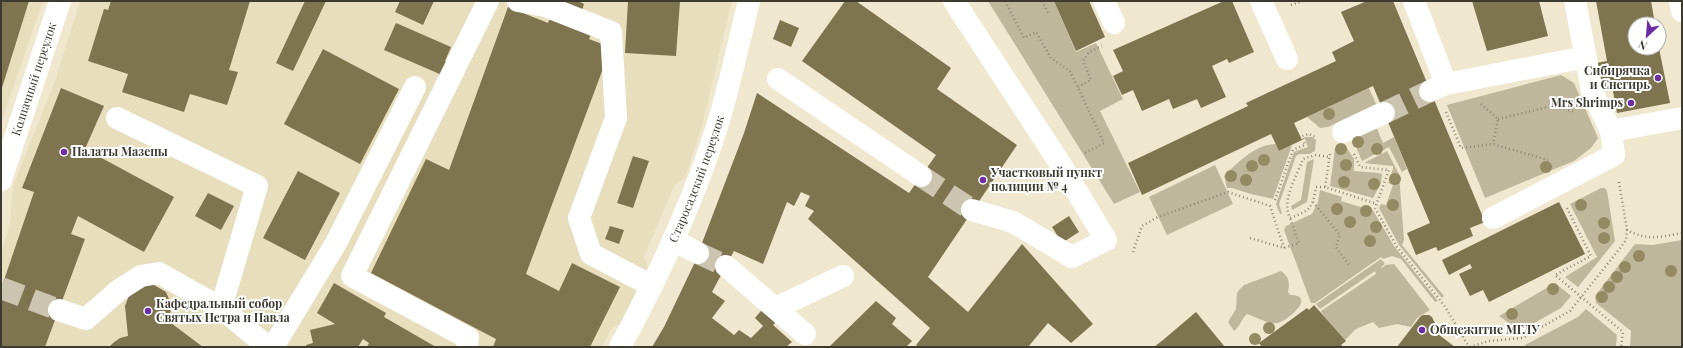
<svg xmlns="http://www.w3.org/2000/svg" width="1683" height="348" font-family="'Playfair Display',serif">
<style>
.built{fill:#e7debe}
.green{fill:#beb79b}
.building{fill:#7e7450}
.lines{fill:none;stroke-linecap:round;stroke-linejoin:round}
.minor-tunnel{stroke:#cbc5af;stroke-width:22;stroke-dasharray:22 11;stroke-linecap:butt}
.path{stroke:#8d8878;stroke-width:2.5;stroke-dasharray:1 3;stroke-linecap:butt}
.minor{stroke:#fff;stroke-width:22}
.tree{fill:#938963}
.poi-dot{fill:#6e2ea3;stroke:#fff;stroke-width:1.5}
.labels{text-anchor:middle;stroke-width:4;stroke-linejoin:round;paint-order:stroke}
.poi-label{font-size:12px;font-weight:bold;fill:#3d3a30;stroke:#fff;text-anchor:start}
.street-label{font-size:12px;fill:#3d3a30;stroke:#fff}
</style>
<rect width="100%" height="100%" fill="#efe8cf"/>
<path class="built" d="M1,1H43L1,123Z
M80,1H732L702,126L685,178L674,186L644,257L648,266L621,323L611,329L602,347H1V252L10,224L13,186L55,81Z"/>
<path class="green" d="M988,1H1054L1076,52L1096,43L1123,99L1100,111L1140,192L1114,204Z
M1561,75L1574,83L1598,138L1591,148L1574,161L1485,198L1447,105Z
M1369,88L1376,104L1328,127L1320,128L1307,117Z
M1376,126L1383,143L1394,137L1407,169L1402,172L1389,147L1362,161L1352,137Z
M1304,137H1312L1316,140L1315,151L1309,154H1299L1296,156L1279,204L1282,214H1280L1276,204L1294,152L1308,147Z
M1276,144L1279,151L1292,145L1273,199L1251,194L1232,188H1227L1224,176C1239,162 1254,145 1276,144Z
M1339,145H1345L1354,159V171L1378,173L1382,174L1381,183L1373,198L1330,186L1335,148Z
M1387,151L1399,174L1404,240L1402,245L1444,296L1442,298L1399,245L1379,208L1381,204L1386,205L1393,185L1388,183L1393,169V166L1364,163Z
M1314,159L1307,202L1292,210L1291,206L1301,200L1307,162Z
M1215,165L1233,204L1167,235L1149,197Z
M1601,188H1605L1607,191L1615,241L1578,287L1565,277L1597,257L1570,204Z
M1320,190L1342,197L1341,201L1367,209L1371,207L1394,246L1438,301L1435,302L1401,259L1392,256L1383,259L1381,257L1315,303H1311L1284,230L1286,226L1312,214L1318,202Z
M1682,240V347H1630L1631,331L1596,303L1595,296L1635,244L1653,245Z
M1381,259L1385,264L1381,267L1382,268L1386,265L1394,264L1430,310L1417,318L1411,327L1397,324L1379,328L1373,322L1356,329L1345,340L1323,315L1321,311L1376,274L1375,271L1320,309L1316,304Z
M1281,271C1289,277 1290,282 1288,292L1290,295C1317,295 1289,320 1278,323C1269,325 1256,317 1247,314C1241,319 1240,327 1234,331L1228,322L1236,309L1237,293L1239,290L1244,285Z
M1555,283L1571,296L1561,308L1520,331L1499,316Z
M1586,309L1617,335L1616,347H1526L1525,345L1578,317Z"/>
<path class="building" d="M1,1H29L1,91Z
M111,1H250L229,70L238,72L227,105L190,94L184,112L122,92L128,74L88,61L104,9L108,10Z
M305,1H326L293,71L276,63Z
M400,1H434L423,25L395,12Z
M560,1H578L584,4L581,14Z
M628,1H680L676,56L625,53Z
M845,1H856L951,68L937,89L1017,145L928,277L968,312L1022,244L1093,324L1071,343L1048,323L1028,347H919L916,345L930,328L808,219L814,211L805,206L810,196L801,192L794,206L787,202L763,264L734,251L712,292L725,301L712,318L734,335L739,330L751,338L763,326L755,318L766,305L780,318L773,325L792,342L786,347H652L664,327L694,264L744,133L757,93L909,193L936,155L802,61Z
M1054,1H1089L1105,37L1076,51Z
M1224,1H1232L1254,52L1229,63L1227,59L1212,66L1226,97L1201,108L1197,99L1173,109L1169,99L1142,111L1133,90L1122,95L1113,76L1123,71L1113,50Z
M1367,1H1393L1485,222L1470,228L1473,236L1438,251L1436,247L1416,255L1407,233L1430,223L1373,86L1294,123L1302,140L1279,151L1271,134L1142,195L1128,163L1248,106L1246,103L1336,61L1332,52L1354,41L1341,12Z
M1472,1H1539L1548,36L1487,51Z
M1596,1H1651L1655,24H1635V48H1659L1670,103L1617,113L1612,86L1601,88L1596,63L1607,61Z
M508,7L548,23L552,13L593,30L589,39L602,44L604,66L526,274L559,291L572,263L620,287L590,347H493L496,339L371,273L426,159L449,170Z
M780,20L799,28L791,47L773,39Z
M396,23L451,47L445,61L447,62L442,75L384,50Z
M323,49L399,89L360,164L284,124Z
M61,88L104,106L85,149L174,197L144,252L78,216L71,234L85,239L45,347H1V289L34,192L22,188Z
M633,156L649,161L633,208L617,203Z
M298,171L340,193L305,260L263,238Z
M208,193L234,206L221,230L195,216Z
M1559,202L1585,254L1489,302L1483,290L1470,296L1459,274L1472,268L1470,264L1449,275L1442,260Z
M1069,216L1079,232L1062,243L1052,227Z
M610,226L624,230L619,244L605,239Z
M334,283L386,313L384,317L436,347H367L369,343L363,339L358,347H307L306,345L313,343L310,330L335,324L317,313Z
M141,285H154L166,292L171,304L170,317L167,320L203,347H109L113,343L120,338L128,336L125,306L130,293Z
M876,301L896,318L892,324L912,341L906,347H829Z
M1314,305L1345,340L1346,341L1341,345L1344,347H1262L1259,343L1307,308L1309,310Z
M1196,312L1225,347H1154L1163,340Z
M1423,315H1429L1432,317L1436,325L1434,331L1455,347H1397L1420,317Z"/>
<g class="lines">
<path class="minor-tunnel" d="M1384,113L1430,91
M921,176L972,210
M698,253L726,266
M1,288L59,310"/>
<path class="path" d="M1005,1L1024,38L1036,32L1051,58L1070,71L1104,143L1083,154
M1042,1L1049,15
M1291,5L1303,1
M1078,87L1091,80L1083,61L1089,52L1102,46
M1481,104L1498,119L1493,144
M1446,112L1461,148L1493,144L1548,160
M1498,119L1548,107L1562,108L1574,112
M1330,154L1325,187L1377,204
M1354,154L1360,167L1389,170L1375,208L1397,247L1444,305L1469,347
M1619,182L1627,230
M1325,187H1316C1312,209 1311,210 1290,218C1281,200 1297,176 1303,159L1315,155L1330,157
M1275,200L1293,150L1305,145L1302,136L1309,134L1317,138
M1313,202L1340,235L1336,247L1349,265
M1567,208L1591,256L1555,275L1623,332L1621,347
M1250,238L1284,248L1299,243L1290,218
M1133,252L1142,226L1158,217L1228,192L1270,206L1284,248
M1470,347L1489,341L1522,338L1570,311L1621,247L1626,240L1627,230C1648,241 1660,237 1682,233"/>
<g class="minor">
<path d="M518,1L545,6L611,32L616,118L579,218L591,254L652,286"/>
<path d="M954,1L1061,165L1106,240L1072,257L1013,222L972,210"/>
<path d="M1104,1L1114,23"/>
<path d="M1261,1L1287,59"/>
<path d="M1414,1L1446,84"/>
<path d="M1575,1L1592,91L1611,131L1682,118"/>
<path d="M1680,1L1682,11"/>
<path d="M778,79L921,176"/>
<path d="M1430,91L1446,84L1586,57"/>
<path d="M117,118L257,186L221,308"/>
<path d="M1343,132L1384,113"/>
<path id="s1" d="M1,180L60,1"/>
<path d="M1493,218L1614,155L1611,131"/>
<path d="M673,240L698,253"/>
<path d="M726,266L805,334"/>
<path d="M776,308L843,276"/>
<path d="M59,310L86,319L119,290L141,276L159,273L221,308L268,347"/>
<path d="M273,347L336,243L415,87"/>
<path d="M467,347L468,338L352,276L488,1"/>
<path id="s2" d="M620,347C657,279 691,207 715,133C729,90 738,45 749,1"/>
</g>
</g>
<g class="tree">
<circle cx="1329" cy="114" r="6"/>
<circle cx="1358" cy="142" r="6"/>
<circle cx="1341" cy="149" r="6"/>
<circle cx="1377" cy="149" r="6"/>
<circle cx="1264" cy="160" r="6"/>
<circle cx="1346" cy="165" r="6"/>
<circle cx="1252" cy="166" r="6"/>
<circle cx="1546" cy="167" r="6"/>
<circle cx="1231" cy="176" r="6"/>
<circle cx="1395" cy="179" r="6"/>
<circle cx="1246" cy="180" r="6"/>
<circle cx="1344" cy="182" r="6"/>
<circle cx="1374" cy="184" r="6"/>
<circle cx="1393" cy="205" r="6"/>
<circle cx="1581" cy="205" r="6"/>
<circle cx="1337" cy="209" r="6"/>
<circle cx="1366" cy="211" r="6"/>
<circle cx="1350" cy="222" r="6"/>
<circle cx="1604" cy="223" r="6"/>
<circle cx="1376" cy="227" r="6"/>
<circle cx="1604" cy="238" r="6"/>
<circle cx="1370" cy="241" r="6"/>
<circle cx="1639" cy="256" r="6"/>
<circle cx="1625" cy="267" r="6"/>
<circle cx="1671" cy="271" r="6"/>
<circle cx="1617" cy="277" r="6"/>
<circle cx="1609" cy="287" r="6"/>
<circle cx="1553" cy="289" r="6"/>
<circle cx="1602" cy="297" r="6"/>
<circle cx="1512" cy="314" r="6"/>
<circle cx="1269" cy="328" r="6"/>
<circle cx="1255" cy="339" r="6"/>
</g>
<g class="poi-dot">
<circle cx="1658" cy="78" r="4"/>
<circle cx="1631" cy="103" r="4"/>
<circle cx="64" cy="152" r="4"/>
<circle cx="983" cy="180" r="4"/>
<circle cx="148" cy="311" r="4"/>
<circle cx="1422" cy="330" r="4"/>
</g>
<g class="labels">
<g class="poi-label">
<text x="1650" y="75" text-anchor="end">Сибирячка<tspan x="1650" dy="14">и Снегирь</tspan></text>
<text x="1623" y="107" text-anchor="end">Mrs Shrimps</text>
<text x="72" y="156">Палаты Мазепы</text>
<text x="991" y="177">Участковый пункт<tspan x="991" dy="14">полиции № 4</tspan></text>
<text x="156" y="308">Кафедральный собор<tspan x="156" dy="14">Святых Петра и Павла</tspan></text>
<text x="1430" y="334">Общежитие МГЛУ</text>
</g>
<g class="street-label">
<text dy="4" stroke="none"><textPath href="#s1" startOffset="106">Колпачный переулок</textPath></text>
<text dy="4" stroke="none"><textPath href="#s2" startOffset="185">Старосадский переулок</textPath></text>
</g>
</g>
<rect width="1683" height="348" fill="none" stroke="#3d3a30" stroke-width="4"/>
<g transform="translate(1647 36) rotate(206)"><circle r="19" fill="#ffffff" stroke="#b1b0ac"/>
<path d="M0-3L7 15L0 10L-7 15Z" fill="#6e2ea3"/>
<text y="-6" font-size="11" font-weight="bold" text-anchor="middle" fill="#3d3a30">N</text>
</g>
</svg>
